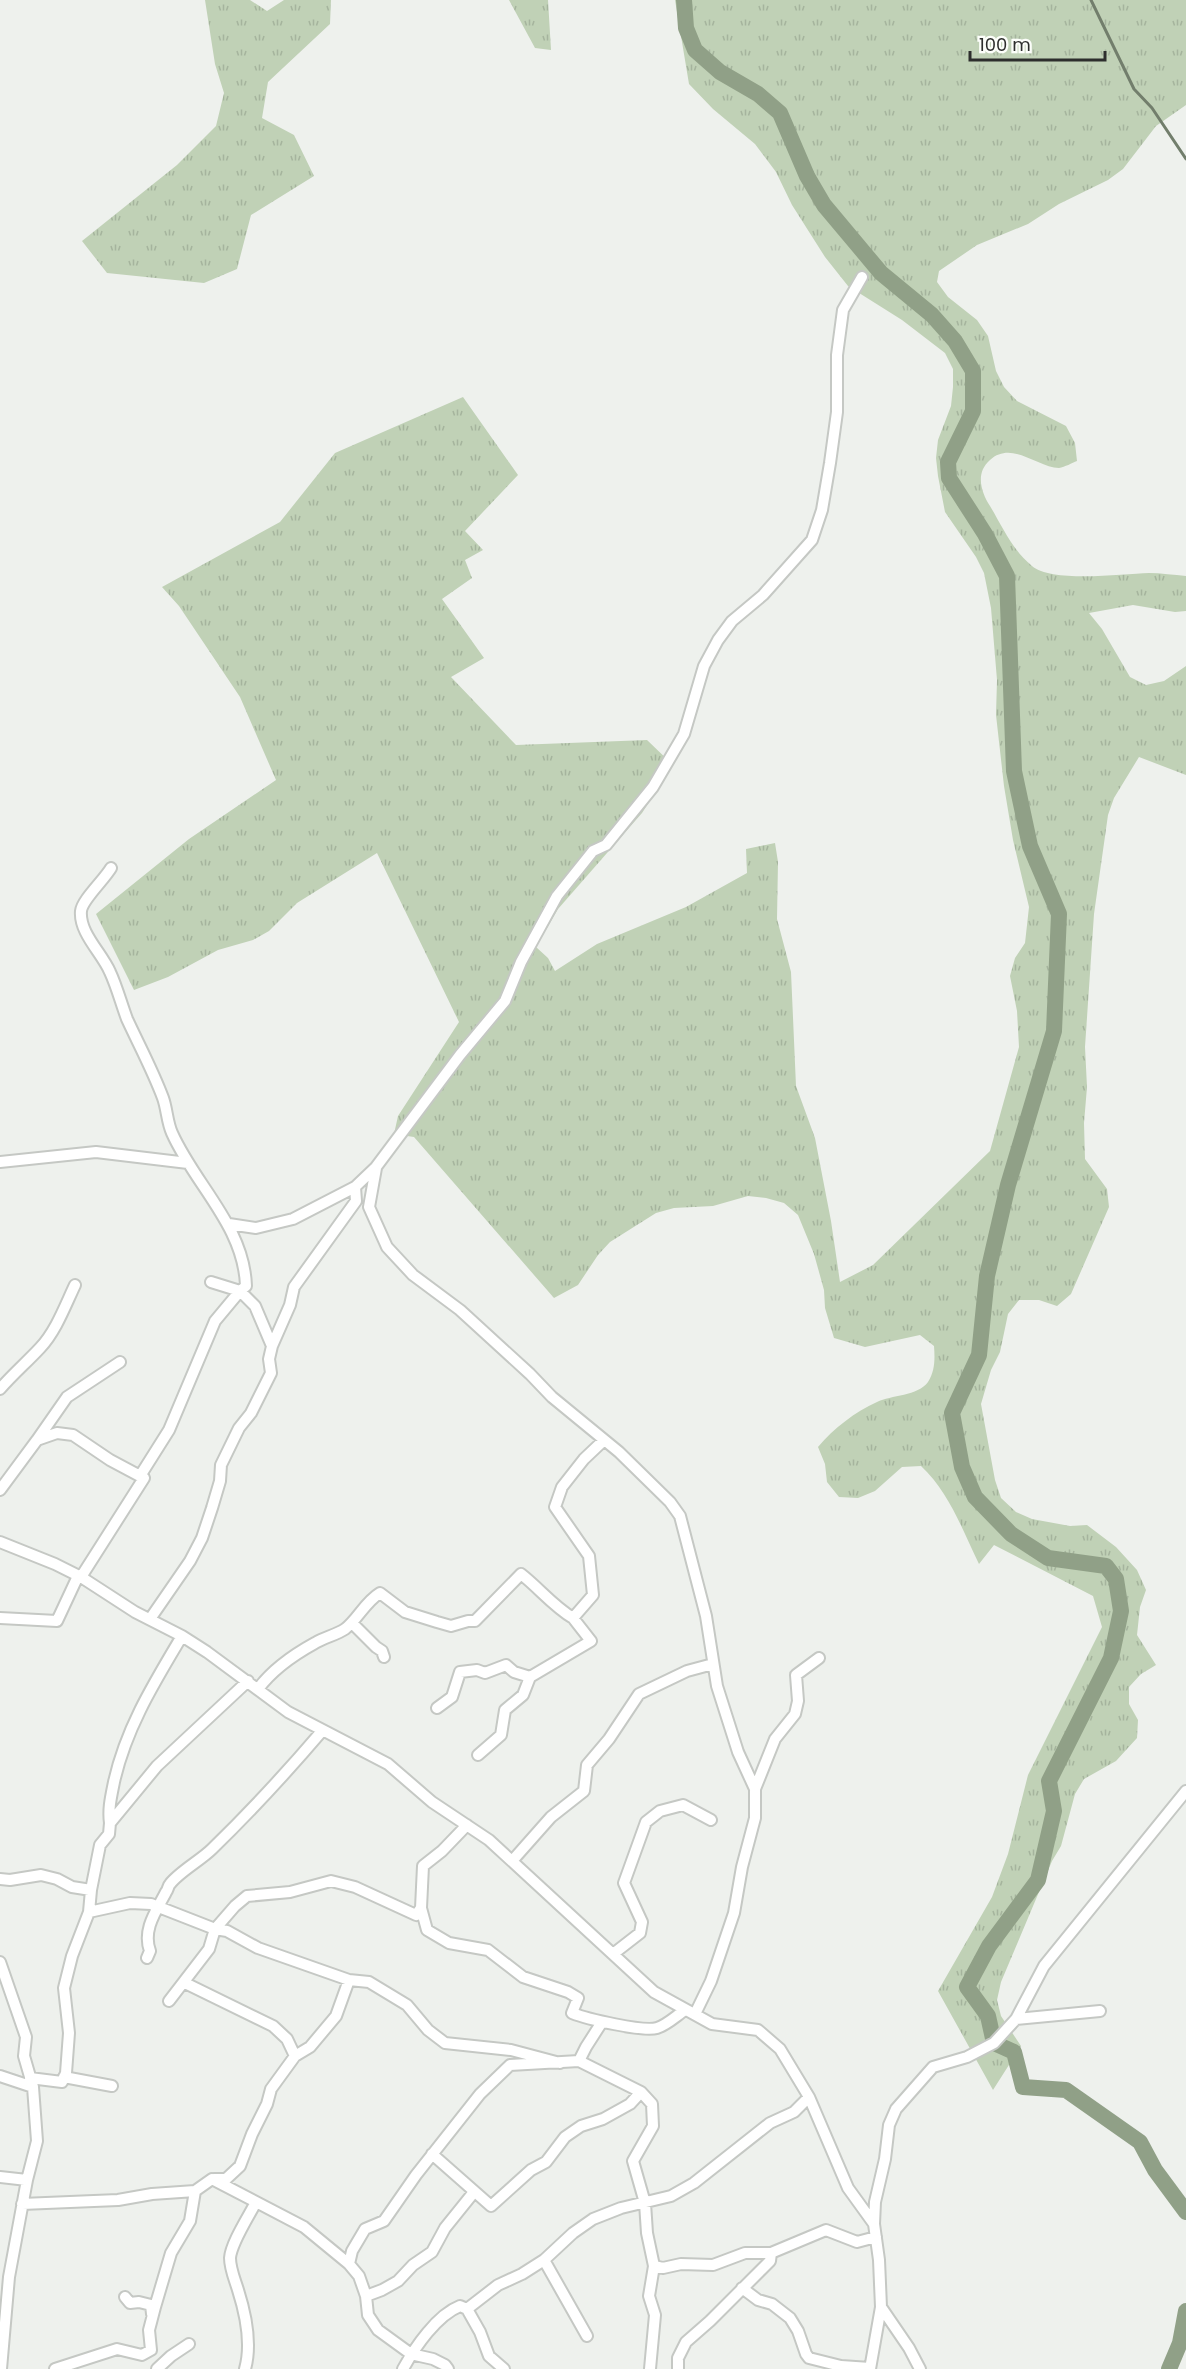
<svg xmlns="http://www.w3.org/2000/svg" width="1186" height="2369" font-family="Poppins,sans-serif">
<style>
.grass{fill:url(#grass-tufts)}
.lines{fill:none;stroke-linecap:round;stroke-linejoin:round}
.stream{stroke:#727e6c;stroke-width:3}
.river{stroke:#90a087;stroke-width:16}
.minor-casing{stroke:#c5c8c4;stroke-width:14}
.minor{stroke:#fff;stroke-width:10}
</style>
<defs>
<pattern id="grass-tufts" width="24" height="20" patternUnits="userSpaceOnUse" patternTransform="scale(1.5)"><rect width="24" height="20" fill="#c0d1b6"/><path d="M3 7l-1-3M5 7V3M7 7l1-3M15 17l-1-3M17 17v-4M19 17l1-3" fill="none" stroke="#a5b49d"/></pattern>
</defs>
<rect width="100%" height="100%" fill="#eef1ed"/>
<path class="grass" d="M205,0H250L267,11L284,0H331L330,24L268,82L262,118L294,135L314,176L251,215L237,269L204,283L107,273L82,241L177,165L216,126L224,93L215,64Z
M509,0H548L551,50L535,48Z
M675,0H1186V105L1156,126L1123,169L1108,180L1059,204L1028,224L977,245L939,271L937,282L948,297L977,320L988,336L996,371L1004,387L1017,401L1066,426L1075,443L1077,461C1072,463 1065,467 1059,468C1038,468 1012,440 990,460C975,473 981,492 990,506C1002,526 1013,551 1032,566C1052,583 1122,574 1149,573C1161,573 1174,575 1186,576V611L1175,612L1133,605L1089,613L1102,629L1130,677L1146,685L1164,681L1186,666V775L1139,757L1114,798L1108,815L1094,914L1085,1047L1087,1087L1084,1123L1085,1159L1107,1189L1109,1207L1071,1294L1057,1306L1039,1300H1019L1008,1314L1000,1352L991,1370L981,1404L995,1480L1001,1498L1016,1512L1032,1519L1070,1526L1087,1525L1116,1547L1137,1570L1146,1590L1140,1607L1137,1635L1156,1665L1141,1674L1129,1687V1704L1138,1720L1137,1738L1116,1761L1084,1779L1075,1794L1061,1846L1052,1861L1001,1982L997,2000L1001,2016L1021,2046L993,2090L938,1991L992,1897L1008,1854L1028,1775L1102,1627L1093,1596L994,1545L979,1564C962,1529 949,1492 921,1466L902,1467L875,1491L858,1498L839,1497L827,1482L825,1464L818,1447C834,1428 855,1412 877,1402C891,1395 918,1396 928,1382C935,1371 935,1359 934,1346L920,1335L865,1347L834,1338L825,1308L824,1290L814,1254L798,1215L784,1203L766,1198L748,1196L713,1206L674,1208L656,1213L610,1242L598,1255L578,1285L554,1298L414,1137L394,1134L398,1116L459,1022L377,853L297,903L269,931L253,940L218,950L168,977L134,990L96,914L189,839L276,780L240,697L179,606L162,587L280,522L335,453L463,397L518,475L465,531L483,550L465,560L472,578L442,599L484,658L451,677L516,745L647,740L673,765L642,813L558,909L536,947L548,958L555,971L597,944L686,907L747,873L746,849L775,843L778,862L777,919L791,972L796,1086L815,1138L831,1221L840,1282L873,1265L990,1151L1019,1047L1017,1011L1010,976L1015,958L1025,943L1029,907L1013,840L1004,786L996,715L997,680L991,608L984,573L976,557L945,512L938,476L936,458L938,440L951,406L953,387V369L945,353L902,320L848,286L825,257L792,205L776,172L755,144L713,109L689,84Z"/>
<g class="lines">
<path class="stream" d="M1091,0L1134,89L1152,108L1186,159"/>
<path class="river" d="M684,0L686,28L695,50L720,72L758,94L780,113L807,176L824,205L881,273L932,315L955,341L973,371V411L948,462L949,478L985,534L1007,576L1014,771L1030,846L1059,914L1054,1031L1008,1185L987,1276L979,1355L952,1413L962,1467L975,1497L1011,1534L1048,1558L1106,1566L1116,1579L1121,1611L1111,1658L1049,1781L1054,1811L1038,1880L989,1946L967,1987L988,2016L994,2043L1014,2052L1023,2087L1066,2090L1140,2142L1155,2170L1186,2212
M1169,2369L1180,2343L1186,2311"/>
<defs>
<path id="minor" d="M111,868C104,880 82,900 81,911C79,933 102,953 110,972C117,987 121,1003 127,1019C139,1045 153,1071 163,1098C167,1109 167,1122 172,1133C195,1185 244,1226 246,1286L240,1291L255,1306L272,1346L269,1359L271,1373L251,1413L239,1428L221,1465L220,1481L212,1508L202,1538L190,1561L150,1619
M0,1162L96,1152L188,1163
M376,1168L369,1207L387,1247L413,1275L460,1310L530,1374L552,1397L619,1452L670,1502L680,1516L706,1616L717,1686L738,1752L755,1789V1818L742,1867L734,1913L711,1981L695,2014
M229,1224L256,1228L293,1219L355,1187L376,1167L460,1055L505,1001L521,962L557,896L593,851L606,845L653,787L684,734L704,666L718,640L732,621L763,595L812,540L822,510L830,463L837,412V355L843,310L862,277
M272,1346L290,1305L294,1287L356,1201L355,1187
M0,1389C13,1374 27,1362 40,1348C56,1331 65,1306 75,1285
M37,1440L67,1397L120,1362
M0,1490L37,1440L57,1433L73,1435L110,1460L140,1476
M0,1542L55,1564L81,1577L135,1612L182,1636L207,1652L288,1712L388,1764L432,1802L489,1840L654,1992L712,2024L758,2030L780,2049L809,2097L848,2188L874,2224L879,2260L881,2307L870,2369
M81,1577L144,1478L140,1476L169,1430L215,1321L240,1291L211,1282
M0,1618L57,1621L78,1576
M352,1623L376,1647L382,1651L384,1657
M258,1689C272,1670 295,1654 315,1643C325,1637 336,1635 345,1629C358,1619 365,1602 380,1593L405,1612L437,1622L451,1626L468,1621H475L521,1574C539,1588 553,1606 573,1618
M437,1708L452,1697L460,1672L477,1670L485,1673L506,1665L514,1672L530,1677
M478,1755L501,1735L505,1710L523,1695L530,1677L591,1641L573,1618L593,1595L589,1556L555,1507L562,1487L584,1459L603,1441
M755,1789L775,1739L795,1714L798,1701L796,1675L819,1658
M110,1823C108,1809 111,1797 114,1782C126,1728 154,1683 182,1636
M467,1825L442,1851L423,1866L421,1908L427,1930L449,1943L488,1950L523,1977L568,1992L578,1998L572,2013C587,2019 643,2032 657,2028C667,2025 676,2016 685,2010
M512,1861L551,1817L584,1791L587,1765L609,1739L639,1694L687,1671L713,1664
M0,1879L10,1880L41,1875L57,1879L72,1887L91,1890
M89,1912L130,1903L151,1904L215,1929L227,1931L258,1948L349,1980L369,1982L407,2005L428,2030L445,2043L511,2050L560,2063
M613,1954L640,1933L642,1922L624,1883L646,1822L660,1811L683,1805L711,1820
M147,1958L150,1951C142,1929 157,1910 166,1892C168,1890 168,1886 170,1884C179,1872 201,1860 212,1849C251,1811 287,1772 322,1731
M0,1962L26,2037L24,2056L33,2087L37,2141L27,2180L9,2277L1,2369
M185,1983L273,2026L287,2039L295,2056
M169,2001L209,1949L215,1929L235,1906L247,1896L290,1892L331,1881L355,1887L416,1915L421,1908
M1016,2019L1044,1966L1186,1791
M602,2022L586,2047L579,2061L641,2092L652,2104L653,2126L633,2161L645,2203L647,2233L654,2266L649,2296L655,2315L650,2369
M0,2076L33,2087
M64,2077L112,2086
M30,2078L62,2082L66,2073L69,2033L64,1988L72,1956L89,1912L91,1890L100,1845L109,1834L110,1823L157,1766L248,1681
M432,2154L491,2206L531,2170L546,2162L565,2137L581,2126L603,2119L630,2104L641,2092
M0,2177L27,2180
M214,2179H226L240,2166L252,2134L267,2104L271,2089L295,2056L310,2047L336,2016L349,1980
M22,2204L118,2200L152,2194L195,2191L212,2179L304,2227L349,2264L359,2276L366,2296L368,2315L378,2330L411,2354L433,2359L445,2365L448,2369
M874,2224L875,2202L885,2159L889,2125L896,2109L933,2067L967,2057L994,2043L1016,2019L1100,2011
M544,2260L587,2336
M349,2264L352,2251L365,2229L384,2221L416,2175L480,2094L510,2065L579,2061
M654,2266L663,2268L681,2264L713,2265L745,2253H771
M742,2288L758,2300L772,2304L790,2318L798,2331L806,2354L809,2358L841,2366L870,2368
M366,2296L382,2290L398,2281L413,2265L432,2252L445,2228L474,2192
M125,2297L130,2303L139,2302L151,2305L152,2314
M881,2307L909,2348L920,2369
M467,2309L480,2332L489,2356L504,2369
M55,2369L117,2349L142,2355L151,2350L149,2330L155,2307L171,2253L190,2221L195,2191
M157,2369L171,2356L189,2344
M245,2369C252,2344 246,2315 238,2290C235,2280 230,2269 230,2258C231,2243 249,2216 256,2202
M403,2369C415,2347 437,2315 460,2306L467,2309L498,2285L522,2274L544,2260L573,2233L593,2219L621,2208L671,2196L694,2183L770,2123L794,2112L809,2097
M678,2369V2358L686,2342L710,2321L770,2261L771,2253L826,2230L857,2242L876,2237"/>
</defs>
<use href="#minor" class="minor-casing"/>
<use href="#minor" class="minor"/>
</g>
<path d="M970 51v9h135v-9" fill="none" stroke="#2d2e2d" stroke-width="3"/>
<text x="979" y="51" font-size="18" fill="#2d2e2d" stroke="#fcfefa" stroke-width="4.5" paint-order="stroke">100 m</text>
</svg>
